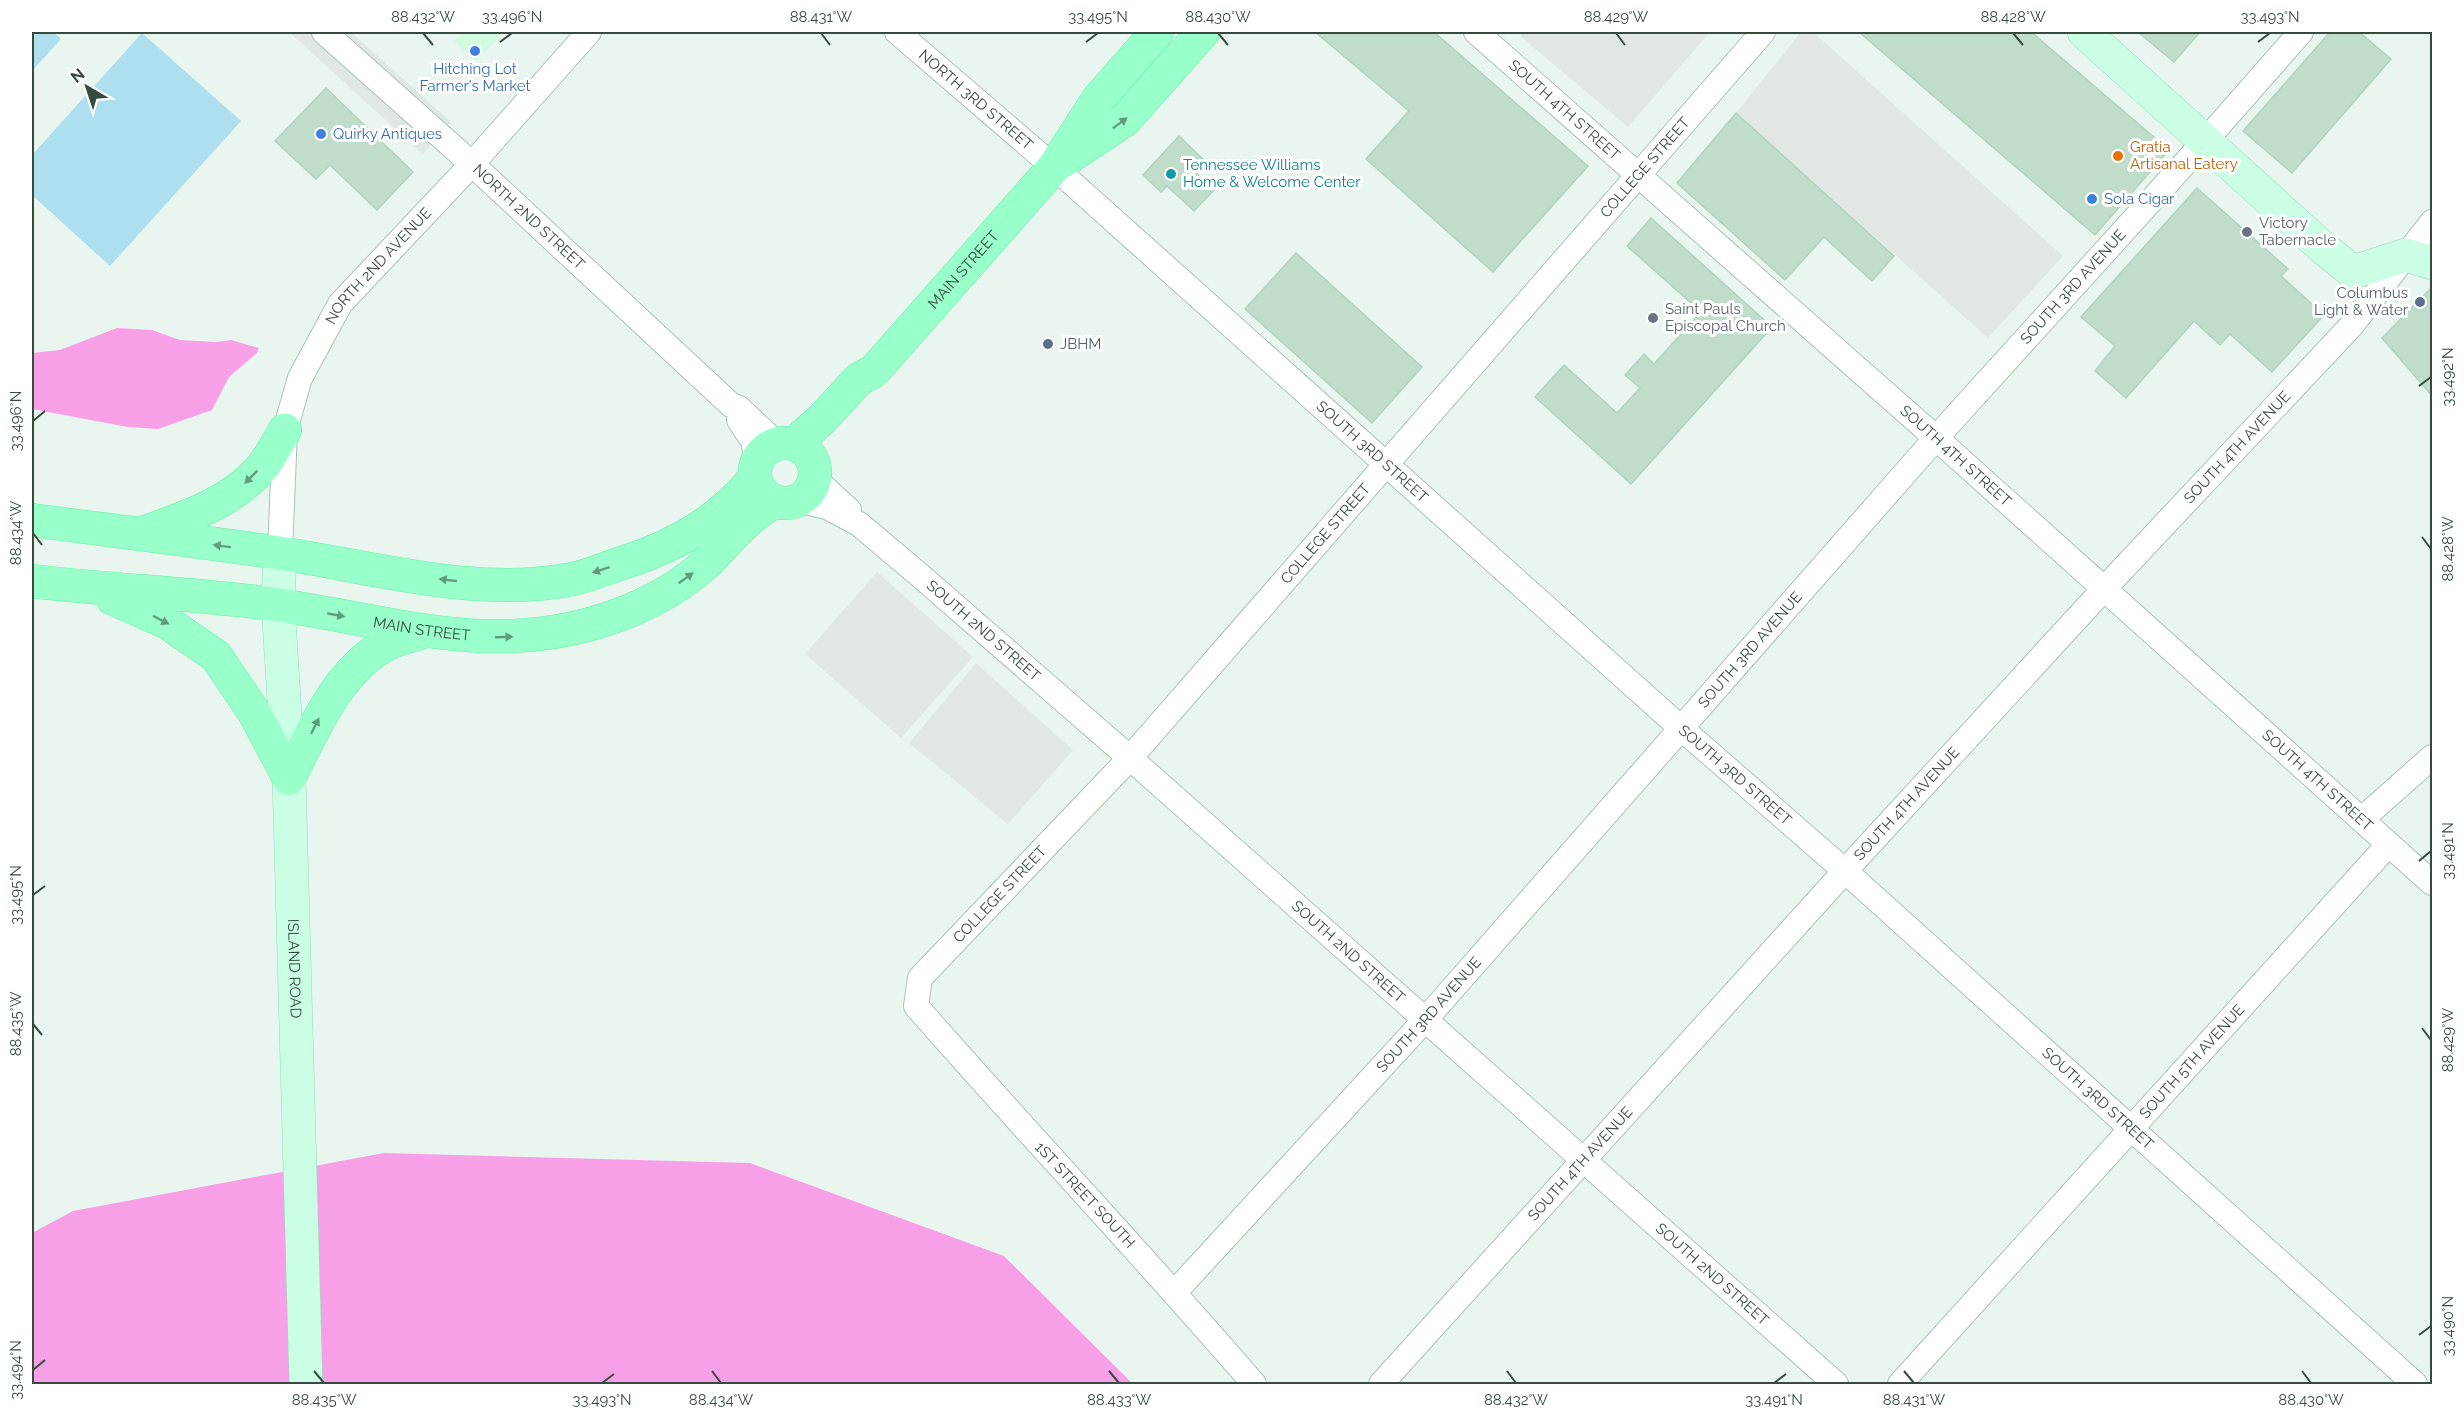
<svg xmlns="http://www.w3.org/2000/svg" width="2464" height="1416" font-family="Raleway,sans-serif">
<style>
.commercial{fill:#d3f9e0}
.green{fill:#aedfee}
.parking{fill:#e1e7e3}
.water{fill:#f8a0e7}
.building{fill:#c0dccb;stroke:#afd4be;stroke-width:1.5}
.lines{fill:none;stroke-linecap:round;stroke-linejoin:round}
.street-casing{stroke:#aac3b4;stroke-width:26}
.secondary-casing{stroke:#94dab8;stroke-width:34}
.primary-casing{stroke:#5df0a3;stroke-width:34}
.street{stroke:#fff;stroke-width:24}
.secondary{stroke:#caffe6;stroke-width:33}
.primary{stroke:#99ffcb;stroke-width:33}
.oneway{fill:#639c7d}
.ticks{fill:none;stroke:#364b3e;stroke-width:2}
.shop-dot{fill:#3f7fe0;stroke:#fff;stroke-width:2}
.food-dot{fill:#e8710a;stroke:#fff;stroke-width:2}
.culture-dot{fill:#0f9aa8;stroke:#fff;stroke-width:2}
.worship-dot{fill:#6b7280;stroke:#fff;stroke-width:2}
.service-dot{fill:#5c6f8a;stroke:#fff;stroke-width:2}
.labels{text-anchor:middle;stroke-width:6;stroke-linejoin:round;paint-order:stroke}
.shop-label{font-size:15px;fill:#366cbe;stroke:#fff;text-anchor:start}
.street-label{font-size:15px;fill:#364b3e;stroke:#fff}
.food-label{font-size:15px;fill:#c56008;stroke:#fff;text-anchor:start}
.culture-label{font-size:15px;fill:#0d838f;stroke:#fff;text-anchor:start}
.worship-label{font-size:15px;fill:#5b616d;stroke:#fff;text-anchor:start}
.service-label{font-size:15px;fill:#4e5e75;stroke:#fff;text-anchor:end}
.neatline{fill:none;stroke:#364b3e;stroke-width:2}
.ticks-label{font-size:15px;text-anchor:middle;fill:#364b3e}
</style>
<rect width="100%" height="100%" fill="#e9f6ef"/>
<path class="commercial" d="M461,32H504L476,61L454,41L462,33Z"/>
<path class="green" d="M32,32H53L61,39L32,71Z
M142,33L241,121L110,266L32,195V155Z"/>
<path class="parking" d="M289,32H351L451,122L423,154Z
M1523,32H1710L1628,127L1520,36Z
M1801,32H1813L2063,256L1988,338L1736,113Z
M877,572L973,657L901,738L805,654Z
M976,663L1073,750L1008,824L909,743Z"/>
<path class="water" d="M117,328L152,330L180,340L216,342L231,340L259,348L257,353L229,377L212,410L158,429L128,427L32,409V353L60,350Z
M384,1153L750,1163L1004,1256L1133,1384H32V1233L73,1211Z"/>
<path class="building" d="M1315,32H1434L1588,166L1493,272L1366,159L1409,111Z
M1859,32H2031L2169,150L2095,235Z
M2138,32H2200L2174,62Z
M2330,32H2359L2391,59L2292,173L2243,131Z
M326,88L413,172L377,210L330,165L316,179L275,141Z
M1736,113L1894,256L1872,281L1824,237L1785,280L1677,183Z
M1179,136L1206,162L1196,173L1214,190L1194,211L1167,186L1161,192L1143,175Z
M2197,188L2288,269L2281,276L2324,315L2272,372L2230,334L2220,345L2194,321L2126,398L2095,371L2115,346L2081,317Z
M1651,218L1772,327L1631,484L1535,397L1564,365L1617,413L1640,388L1625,375L1644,354L1654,364L1701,312L1627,246Z
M1296,253L1422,367L1372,423L1245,309Z
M2433,286V397L2382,338Z"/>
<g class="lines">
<defs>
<g id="street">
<path id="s1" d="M324,32L472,164L731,405L739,408L778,445"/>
<path id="s2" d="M897,32L1054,167L1682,729L1845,871L2415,1384"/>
<path id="s3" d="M1476,32L1936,438L2432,883"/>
<path d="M739,420L753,441L757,461"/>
<path d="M815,479L849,510"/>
<path id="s4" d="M796,500L827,507L859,524L917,573L1130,758L1836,1384"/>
<path id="s5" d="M280,553L285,430L300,378L340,304L472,164L589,32"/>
<path d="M2362,819L2432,757"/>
<path id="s6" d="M1175,1292L1425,1020L1936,438L2206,140L2301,32"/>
<path id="s7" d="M1254,1384C1144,1256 1027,1133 916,1006L920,978L1130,758L1763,32"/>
<path id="s8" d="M1381,1384L1845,871L2103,590L2352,325L2432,222"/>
<path id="s9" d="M1900,1384L2388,845"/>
</g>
<g id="secondary">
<path d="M2084,32L2321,246L2353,272L2406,255L2432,263"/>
<path id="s10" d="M280,553L278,605L289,778L306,1384"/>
</g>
<g id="primary">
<path d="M1063,161L1125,120L1203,32"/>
<circle cx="785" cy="473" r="30"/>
<path id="s11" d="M794,444L823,418L859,379L874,371L1054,167L1099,98L1157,32"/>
<path d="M32,520C114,531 197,541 279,553C371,567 474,597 567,580C587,577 608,567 628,561C679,544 720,520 755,478"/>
<path d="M143,533C187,517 232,503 263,466C271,455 278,442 285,430"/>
<path id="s12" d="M32,581C114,591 197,593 279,605C405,624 506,662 631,610C657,599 683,584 704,565C727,543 746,517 774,502"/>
<path d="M112,598L168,623L216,656L254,712L289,778"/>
<path d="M289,778C313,731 335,675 383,646C395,639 410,636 423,632"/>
</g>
</defs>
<use href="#street" class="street-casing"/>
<use href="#secondary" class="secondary-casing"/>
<use href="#primary" class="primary-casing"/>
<use href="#street" class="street"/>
<use href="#secondary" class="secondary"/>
<use href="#primary" class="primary"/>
</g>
<defs><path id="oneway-solid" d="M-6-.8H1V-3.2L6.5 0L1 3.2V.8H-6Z" transform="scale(1.5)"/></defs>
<g class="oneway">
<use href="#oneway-solid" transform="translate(1120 123) rotate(-37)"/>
<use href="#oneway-solid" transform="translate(251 477) rotate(135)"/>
<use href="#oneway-solid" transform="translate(222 546) rotate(-173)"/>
<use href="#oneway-solid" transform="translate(601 570) rotate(162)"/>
<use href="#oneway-solid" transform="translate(686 578) rotate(-36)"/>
<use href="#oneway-solid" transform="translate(448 580) rotate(-173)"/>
<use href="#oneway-solid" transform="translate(336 615) rotate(10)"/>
<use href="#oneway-solid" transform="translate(161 620) rotate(28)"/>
<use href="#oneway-solid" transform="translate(504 637) rotate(-2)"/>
<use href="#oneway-solid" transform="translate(315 726) rotate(-64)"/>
</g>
<path class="ticks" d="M423,33L433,45M821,33L830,45M1218,33L1228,45M1616,33L1625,45M2013,33L2023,45M500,42L512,33M1086,42L1098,33M2258,42L2270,33M2419,386L2431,377M33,421L45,411M33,533L42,545M2422,537L2431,549M2419,861L2431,851M33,895L45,886M33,1024L42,1035M2422,1028L2431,1040M2419,1335L2431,1326M33,1370L45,1360M314,1371L324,1383M712,1371L721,1383M1109,1371L1119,1383M1507,1371L1516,1383M1904,1371L1914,1383M2302,1371L2311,1383M602,1383L614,1374M1774,1383L1786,1374"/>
<g class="shop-dot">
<circle cx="475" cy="51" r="6"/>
<circle cx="321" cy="134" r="6"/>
<circle cx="2092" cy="199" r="6"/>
</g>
<circle class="food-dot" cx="2118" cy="156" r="6"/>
<circle class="culture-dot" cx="1171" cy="174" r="6"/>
<g class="worship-dot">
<circle cx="2247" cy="232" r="6"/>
<circle cx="1653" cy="318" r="6"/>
</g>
<g class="service-dot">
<circle cx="2420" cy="302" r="6"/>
<circle cx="1048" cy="344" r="6"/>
</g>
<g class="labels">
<g class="shop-label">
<text x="475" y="74" text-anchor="middle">Hitching Lot<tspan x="475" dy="17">Farmer's Market</tspan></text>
<text x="333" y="139">Quirky Antiques</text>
<text x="2104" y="204">Sola Cigar</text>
</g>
<g class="street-label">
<text dy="5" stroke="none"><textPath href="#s2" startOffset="104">NORTH 3RD STREET</textPath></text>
<text dy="5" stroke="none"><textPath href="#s3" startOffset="118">SOUTH 4TH STREET</textPath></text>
<text dy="5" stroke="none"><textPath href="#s7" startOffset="1623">COLLEGE STREET</textPath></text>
<text dy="5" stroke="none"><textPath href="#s1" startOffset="276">NORTH 2ND STREET</textPath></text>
<text dy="5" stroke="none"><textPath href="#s5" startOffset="315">NORTH 2ND AVENUE</textPath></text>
<text dy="5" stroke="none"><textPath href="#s11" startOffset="244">MAIN STREET</textPath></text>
<text dy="5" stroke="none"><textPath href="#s6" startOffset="1348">SOUTH 3RD AVENUE</textPath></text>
<text dy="5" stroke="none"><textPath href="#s8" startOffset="1269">SOUTH 4TH AVENUE</textPath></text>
<text dy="5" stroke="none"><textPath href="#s2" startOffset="634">SOUTH 3RD STREET</textPath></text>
<text dy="5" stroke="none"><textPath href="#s3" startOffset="640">SOUTH 4TH STREET</textPath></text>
<text dy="5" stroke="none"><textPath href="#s7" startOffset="1137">COLLEGE STREET</textPath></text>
<text dy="5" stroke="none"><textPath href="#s12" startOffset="393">MAIN STREET</textPath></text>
<text dy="5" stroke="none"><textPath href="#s4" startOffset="232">SOUTH 2ND STREET</textPath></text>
<text dy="5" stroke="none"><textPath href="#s6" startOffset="862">SOUTH 3RD AVENUE</textPath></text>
<text dy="5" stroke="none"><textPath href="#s2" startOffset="1120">SOUTH 3RD STREET</textPath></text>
<text dy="5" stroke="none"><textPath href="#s3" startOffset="1126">SOUTH 4TH STREET</textPath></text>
<text dy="5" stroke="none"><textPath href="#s8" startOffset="783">SOUTH 4TH AVENUE</textPath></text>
<text dy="5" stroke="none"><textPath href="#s7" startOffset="651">COLLEGE STREET</textPath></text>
<text dy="5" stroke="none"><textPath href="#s4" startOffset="718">SOUTH 2ND STREET</textPath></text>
<text dy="5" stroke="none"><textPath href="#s10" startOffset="416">ISLAND ROAD</textPath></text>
<text dy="5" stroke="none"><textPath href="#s6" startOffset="376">SOUTH 3RD AVENUE</textPath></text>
<text dy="5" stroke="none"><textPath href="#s9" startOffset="435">SOUTH 5TH AVENUE</textPath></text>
<text dy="5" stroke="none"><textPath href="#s2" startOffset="1606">SOUTH 3RD STREET</textPath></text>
<text dy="5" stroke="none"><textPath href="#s8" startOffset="297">SOUTH 4TH AVENUE</textPath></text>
<text transform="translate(1085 1195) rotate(47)" y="5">1ST STREET SOUTH</text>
<text dy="5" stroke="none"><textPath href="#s4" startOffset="1204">SOUTH 2ND STREET</textPath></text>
</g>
<g class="food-label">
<text x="2130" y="152">Gratia<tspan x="2130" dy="17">Artisanal Eatery</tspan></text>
</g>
<g class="culture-label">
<text x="1183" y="170">Tennessee Williams<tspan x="1183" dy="17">Home &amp; Welcome Center</tspan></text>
</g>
<g class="worship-label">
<text x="2259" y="228">Victory<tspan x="2259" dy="17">Tabernacle</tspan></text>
<text x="1665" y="314">Saint Pauls<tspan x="1665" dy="17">Episcopal Church</tspan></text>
</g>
<g class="service-label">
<text x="2408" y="298">Columbus<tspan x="2408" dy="17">Light &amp; Water</tspan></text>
<text x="1060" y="349" text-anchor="start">JBHM</text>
</g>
</g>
<rect width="2464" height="1416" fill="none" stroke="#ffffff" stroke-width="66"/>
<g transform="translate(87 87) rotate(321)" stroke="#ffffff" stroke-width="4.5" paint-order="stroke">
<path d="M0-4.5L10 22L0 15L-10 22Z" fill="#364b3e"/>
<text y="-9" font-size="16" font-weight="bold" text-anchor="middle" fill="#364b3e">N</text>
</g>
<rect x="33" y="33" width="2398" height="1350" class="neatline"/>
<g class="ticks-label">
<text x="423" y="22">88.432°W</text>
<text x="512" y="22">33.496°N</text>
<text x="821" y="22">88.431°W</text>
<text x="1098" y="22">33.495°N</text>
<text x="1218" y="22">88.430°W</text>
<text x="1616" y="22">88.429°W</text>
<text x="2013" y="22">88.428°W</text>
<text x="2270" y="22">33.493°N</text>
<text transform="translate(2448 377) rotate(-90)" y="5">33.492°N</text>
<text transform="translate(16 421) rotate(-90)" y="5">33.496°N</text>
<text transform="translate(16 533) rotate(-90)" y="5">88.434°W</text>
<text transform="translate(2448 549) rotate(-90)" y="5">88.428°W</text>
<text transform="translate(2448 851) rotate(-90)" y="5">33.491°N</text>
<text transform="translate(16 895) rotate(-90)" y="5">33.495°N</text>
<text transform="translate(16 1024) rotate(-90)" y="5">88.435°W</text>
<text transform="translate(2448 1040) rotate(-90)" y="5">88.429°W</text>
<text transform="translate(2448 1326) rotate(-90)" y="5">33.490°N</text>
<text transform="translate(16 1370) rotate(-90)" y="5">33.494°N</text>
<text x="324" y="1405">88.435°W</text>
<text x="602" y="1405">33.493°N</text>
<text x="721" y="1405">88.434°W</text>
<text x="1119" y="1405">88.433°W</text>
<text x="1516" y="1405">88.432°W</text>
<text x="1774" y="1405">33.491°N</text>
<text x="1914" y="1405">88.431°W</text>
<text x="2311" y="1405">88.430°W</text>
</g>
</svg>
